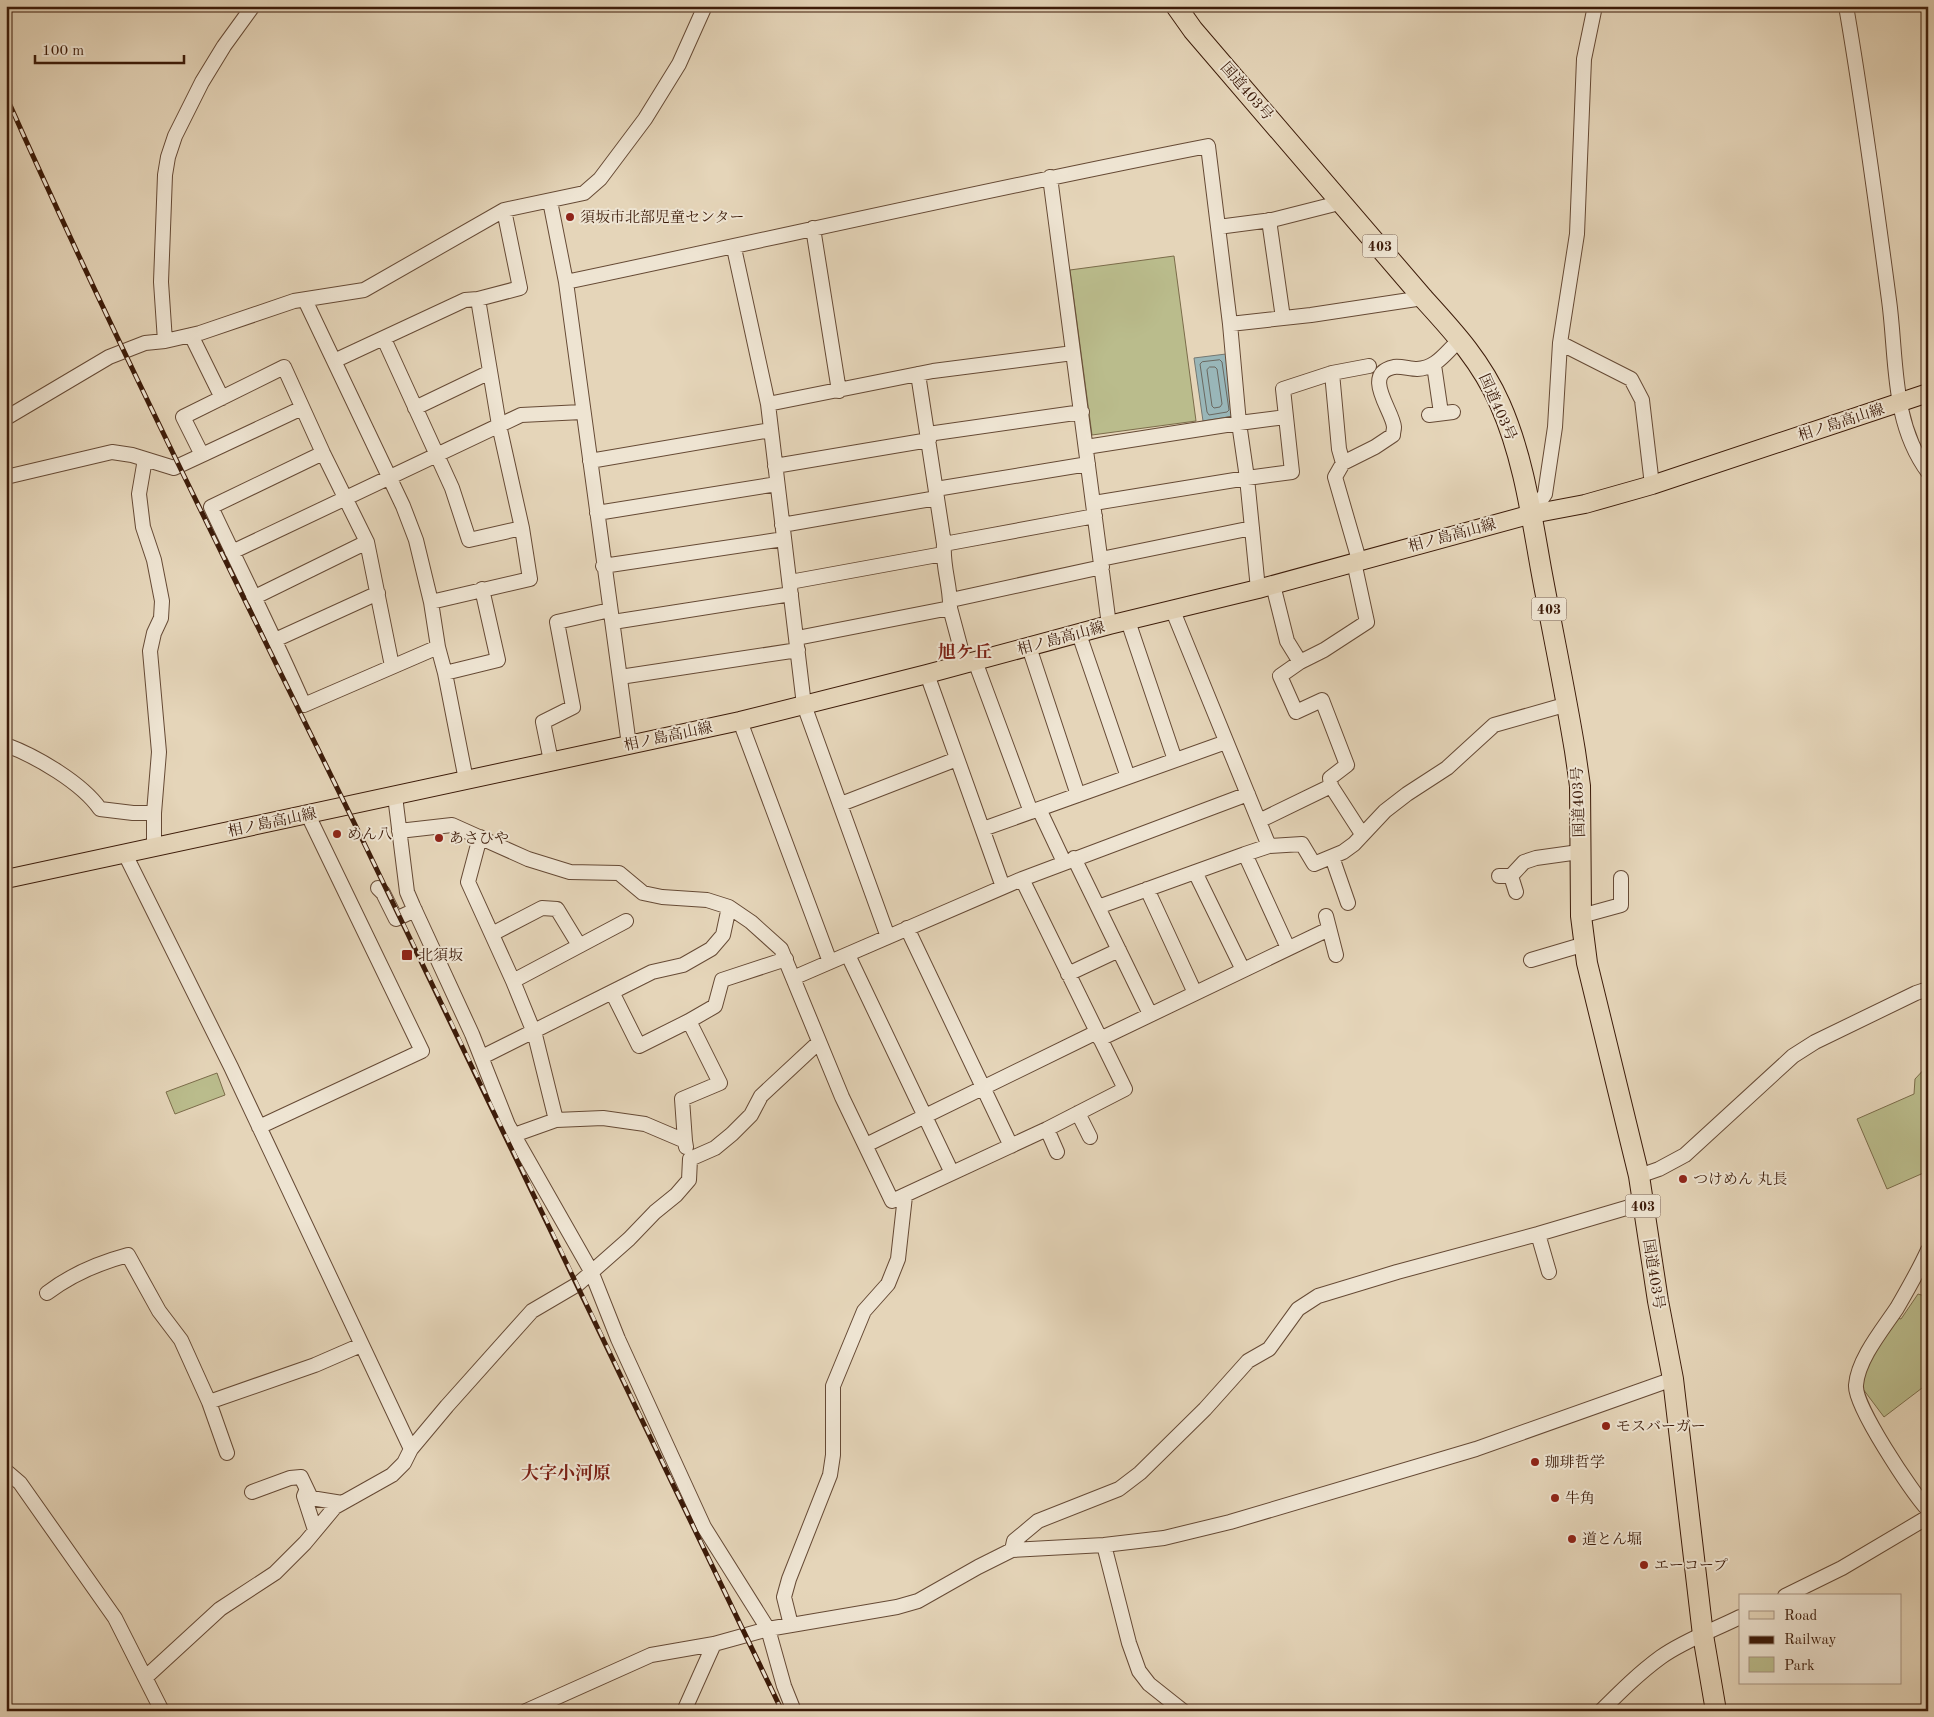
<svg xmlns="http://www.w3.org/2000/svg" width="1934" height="1717" font-family="'Old Standard TT','Noto Serif JP',serif">
<style>
.green{fill:#babc8c;stroke:#7b6c4a}
.water{fill:#99b6b8;stroke:#747872}
.lines{fill:none;stroke-linecap:round;stroke-linejoin:round}
.shore{stroke:#6a6860;stroke-width:1}
.minor-casing{stroke:#664a35;stroke-width:16}
.major-casing{stroke:#3c1b09;stroke-width:20}
.highway-casing{stroke:#3c1b09;stroke-width:22}
.minor{stroke:#eee4d2;stroke-width:14}
.major{stroke:#e5d5b9;stroke-width:18}
.highway{stroke:#e5d5b9;stroke-width:20}
.rail-casing{stroke:#3c1b09;stroke-width:5}
.rail{stroke:#eee4d2;stroke-width:3;stroke-dasharray:9;stroke-linecap:butt}
.poi-dot{fill:#8f2418;stroke:#eee4d2;stroke-width:2}
.labels{text-anchor:middle;stroke-width:4;stroke-linejoin:round;paint-order:stroke}
.shield{fill:#eee4d2;stroke:#715745;stroke-width:1}
.shield-label{font-size:14px;font-weight:bold;fill:#3c1b09}
.street-label{font-size:15px;fill:#3c1b09;stroke:#eee4d2}
.poi-label{font-size:15px;fill:#3c1b09;stroke:#eee4d2;text-anchor:start}
.quarter-label{font-size:18px;font-weight:bold;fill:#7a1f14;stroke:#eee4d2}
</style>
<rect width="100%" height="100%" fill="#e5d5b9"/>
<filter id="stains"><feTurbulence type="fractalNoise" baseFrequency=".004" numOctaves="4"/><feColorMatrix values="0 0 0 0 .2 0 0 0 0 .09 0 0 0 0 .02 0 0 0 .5 -.17"/></filter>
<radialGradient id="worn" r=".72"><stop offset=".6" stop-color="#630" stop-opacity="0"/><stop offset="1" stop-color="#630" stop-opacity=".3"/></radialGradient>
<path class="green" d="M1174,256L1196,421L1092,435L1070,270Z
M1928,1065V1171L1887,1189L1857,1119L1914,1094L1915,1079Z
M217,1073L225,1095L175,1114L166,1092Z
M1918,1294L1928,1297V1387L1926,1385L1884,1417L1854,1377L1894,1317L1901,1319Z"/>
<path class="water" d="M1226,354L1234,416L1203,421L1194,358Z"/>
<g class="lines">
<path class="shore" d="M1220,360L1222,362L1229,410L1227,412L1209,415L1207,412L1200,364L1202,362Z
M1210,367H1215L1217,369L1222,404L1220,407L1214,408L1212,406L1207,370Z"/>
<defs>
<path id="minor" d="M1846,6C1863,104 1876,202 1889,300C1897,358 1891,422 1928,472
M1050,177L1109,625
M550,201L566,282L629,745
M1269,220L1283,318
M1218,227L1272,220L1343,202
M813,228L839,391
M734,248L768,404
M566,282C780,237 993,188 1208,146L1230,324L1239,423L1247,478L1258,589
M305,300L403,506L416,540L431,602L438,647L445,673L466,780
M1230,324L1311,315L1423,298
M191,335L222,398
M384,339L452,488L469,540L522,528L499,425L478,299
M165,341L161,282L165,175L168,157L175,136L202,82L224,46L253,6
M1560,343L1631,379L1642,400L1652,485
M334,361L465,300L478,299L520,288L504,210
M1434,365L1441,413
M1332,373L1339,449L1343,463
M918,374L944,544C942,566 951,587 950,608L965,664
M415,408L490,372
M1429,415L1453,412
M6,418L109,357L145,343L165,341L200,333L294,301L364,290L504,210L584,193L600,179L645,119L679,64L705,6
M928,434L1082,412
M1086,447L1239,423L1286,417
M323,453L211,507C242,573 275,638 304,705L438,647
M202,455L302,408
M145,459L139,494L143,527L154,560L162,601L161,618L154,633L150,651L159,752L154,813V847
M590,461L770,430
M775,466L929,440
M6,477L112,452L132,455L174,468L202,455L183,417L284,367L323,453L367,542L392,666
M936,489L1088,464
M1094,503L1247,478L1292,472L1283,389L1332,373L1369,366
M597,513L777,484
M1532,514L1545,494L1555,427L1560,343L1577,234L1584,59L1595,6
M782,525L937,498
M944,544L1095,516
M232,552L521,415L582,412
M1101,559L1252,528
M1359,560L1335,477L1343,463L1375,447L1393,435C1393,432 1394,430 1394,427C1393,411 1361,374 1394,367C1401,366 1410,369 1417,369C1438,368 1446,351 1461,339
M603,566L784,539
M790,582L943,554
M1273,585L1287,641L1300,662L1280,676L1296,712L1322,700L1347,765L1330,778L1331,786
M253,598L367,542
M951,600L1102,567
M431,602L530,579L522,528
M1173,611L1269,846L1245,854L1288,948
M1128,621L1175,760
M613,622L791,594
M1079,634L1128,777
M797,638L950,608
M275,640L378,593
M1029,647L1078,795
M975,661L1031,812
M1300,662L1324,650L1367,622L1354,562
M445,673L498,660L482,589
M927,674L1003,887
M620,677L798,650
M740,721L830,962
M6,745C36,756 82,783 100,809L133,813H154
M551,761L543,722L573,707L557,622L610,610
M395,796L407,892L413,906L472,1034L508,1125L591,1271L618,1339L704,1527L768,1629L784,1686L794,1711
M841,804L957,759
M1039,809L1064,862
M1259,821L1331,786L1362,834
M983,829L1226,742
M399,831L452,825L528,859L570,872L619,873L643,893L662,897L707,900L729,907L751,922L781,949L842,1097L892,1201L1047,1129L1125,1089L1022,879
M480,837L468,882L513,981L535,1035L556,1120L514,1135
M1269,846L1302,844L1314,864L1343,852L1354,844L1385,811L1407,794L1447,768L1494,725L1568,704
M125,854L231,1067L411,1449
M1332,857L1348,903
M1074,858L1150,1014
M1195,872L1243,970
M1499,876H1511L1524,862L1536,858L1579,852
M1511,876L1516,892
M378,888L383,893L396,919L415,910
M1147,889L1195,993
M1098,907L1245,854
M1326,916L1336,955
M1581,916L1621,905V878
M907,928L1011,1146
M492,934L542,908L557,909L579,945
M888,937L804,705L768,404L933,371L1073,353
M848,955L952,1173
M1531,960L1585,944
M1068,974L1119,950
M793,978L1022,879L1248,794
M513,981L626,921
M689,1021L639,1046L612,992L652,972L683,965L711,949L723,935L729,907
M1100,1039L1329,929
M482,1057L612,992
M1078,1113L1090,1137
M556,1120L603,1118L645,1124L685,1141L686,1147
M259,1127L422,1051L308,815
M1047,1129L1057,1152
M685,1141L682,1099L720,1083L689,1021L715,1006L722,980L786,959
M866,1145L1097,1032
M1639,1176L1659,1169L1685,1155L1793,1056L1815,1042L1916,993L1928,989
M1538,1234L1549,1272
M1928,1250C1919,1270 1908,1289 1897,1308C1883,1329 1858,1359 1856,1385C1854,1406 1912,1492 1928,1510
M47,1293C72,1274 98,1263 128,1255L159,1311L181,1340L209,1402
M227,1453L209,1402L315,1365L361,1345
M6,1471L20,1483L115,1618L162,1711
M306,1491L304,1496L315,1530
M252,1492L290,1478L301,1477L311,1498L342,1503
M1104,1545L1129,1643L1139,1671L1149,1684L1183,1711
M1012,1550L1014,1541L1038,1521L1119,1489L1140,1473L1205,1409L1248,1361L1269,1349L1298,1309L1318,1296L1397,1272L1538,1234L1643,1203
M1785,1596L1842,1568L1928,1517
M791,1625L784,1597L789,1579L830,1475L833,1455V1386L864,1311L888,1284L898,1259L905,1196
M146,1677L220,1609L275,1573L305,1543L335,1507L392,1475L404,1463L411,1449L447,1406L532,1311L578,1284L629,1239L655,1212L676,1195L689,1180L690,1159L715,1148L732,1134L751,1115L761,1096L819,1042
M526,1711L651,1655L714,1644L768,1629L897,1607L918,1601L978,1567L1012,1550L1104,1545L1164,1538L1230,1522L1476,1449L1673,1379
M684,1711L714,1644
M1601,1711C1620,1692 1639,1673 1661,1657C1685,1640 1714,1630 1740,1617"/>
<path id="major" d="M6,879L740,721L927,674L1109,625L1258,589L1532,514L1585,504L1652,485L1928,393"/>
<path id="highway" d="M1176,6L1193,30L1423,298C1454,332 1481,361 1500,404C1523,456 1531,513 1541,569C1552,629 1565,690 1575,751L1580,786L1581,916L1587,963L1639,1176L1658,1301L1673,1379L1703,1635L1716,1711"/>
</defs>
<use href="#minor" class="minor-casing"/>
<use href="#major" class="major-casing"/>
<use href="#highway" class="highway-casing"/>
<use href="#minor" class="minor"/>
<use href="#major" class="major"/>
<use href="#highway" class="highway"/>
<defs>
<path id="rail" d="M6,96C118,348 243,595 364,843C505,1132 643,1422 782,1711"/>
</defs>
<use href="#rail" class="rail-casing"/>
<use href="#rail" class="rail"/>
</g>
<g class="poi-dot">
<circle cx="570" cy="217" r="5"/>
<circle cx="337" cy="834" r="5"/>
<circle cx="439" cy="838" r="5"/>
<rect x="401" y="949" width="12" height="12" rx="2.5"/>
<circle cx="1683" cy="1179" r="5"/>
<circle cx="1606" cy="1426" r="5"/>
<circle cx="1535" cy="1462" r="5"/>
<circle cx="1555" cy="1498" r="5"/>
<circle cx="1572" cy="1539" r="5"/>
<circle cx="1644" cy="1565" r="5"/>
</g>
<g class="labels">
<g class="shield">
<rect x="1362.5" y="234.5" width="35" height="23" rx="4"/>
<rect x="1531.5" y="597.5" width="35" height="23" rx="4"/>
<rect x="1625.5" y="1194.5" width="35" height="23" rx="4"/>
</g>
<g class="shield-label">
<text x="1380" y="251">403</text>
<text x="1549" y="614">403</text>
<text x="1643" y="1211">403</text>
</g>
<g class="street-label">
<text transform="translate(1247 91) rotate(49)" y="5">国道403号</text>
<text transform="translate(1498 407) rotate(66)" y="5">国道403号</text>
<text transform="translate(1841 422) rotate(-18)" y="5">相ノ島高山線</text>
<text transform="translate(1452 535) rotate(-15)" y="5">相ノ島高山線</text>
<text transform="translate(1061 638) rotate(-15)" y="5">相ノ島高山線</text>
<text transform="translate(668 736) rotate(-12)" y="5">相ノ島高山線</text>
<text transform="translate(1578 802) rotate(-92)" y="5">国道403号</text>
<text transform="translate(272 822) rotate(-12)" y="5">相ノ島高山線</text>
<text transform="translate(1654 1274) rotate(81)" y="5">国道403号</text>
</g>
<g class="poi-label">
<text x="580" y="222">須坂市北部児童センター</text>
<text x="347" y="839">めん八</text>
<text x="449" y="843">あさひや</text>
<text x="418" y="960">北須坂</text>
<text x="1693" y="1184">つけめん 丸長</text>
<text x="1616" y="1431">モスバーガー</text>
<text x="1545" y="1467">珈琲哲学</text>
<text x="1565" y="1503">牛角</text>
<text x="1582" y="1544">道とん堀</text>
<text x="1654" y="1570">エーコープ</text>
</g>
<g class="quarter-label">
<text x="965" y="658">旭ケ丘</text>
<text x="566" y="1479">大字小河原</text>
</g>
</g>
<rect width="1934" height="1717" fill="none" stroke="#e5d5b9" stroke-width="25"/>
<rect x="8" y="8" width="1919" height="1702" fill="none" stroke="#3c1b09" stroke-width="2.5"/>
<rect x="12" y="12" width="1909" height="1692" fill="none" stroke="#3c1b09"/>
<rect x="1739" y="1594" width="162" height="90" fill="#eee4d2" stroke="#a79482"/>
<rect x="1749" y="1611" width="25" height="8" fill="#e5d5b9" stroke="#a79482"/>
<text x="1784" y="1620" font-size="15" fill="#3c1b09">Road</text>
<rect x="1749" y="1636" width="25" height="8" fill="#3c1b09" stroke="#a79482"/>
<text x="1784" y="1644" font-size="15" fill="#3c1b09">Railway</text>
<rect x="1749" y="1657" width="25" height="15" fill="#babc8c" stroke="#a79482"/>
<text x="1784" y="1670" font-size="15" fill="#3c1b09">Park</text>
<path d="M35 55v8h149v-8" fill="none" stroke="#3c1b09" stroke-width="2.5"/>
<text x="42" y="55" font-size="15" fill="#3c1b09" stroke="#eee4d2" stroke-width="4" paint-order="stroke">100 m</text>
<rect width="100%" height="100%" filter="url(#stains)"/>
<rect width="100%" height="100%" fill="url(#worn)"/>
</svg>
